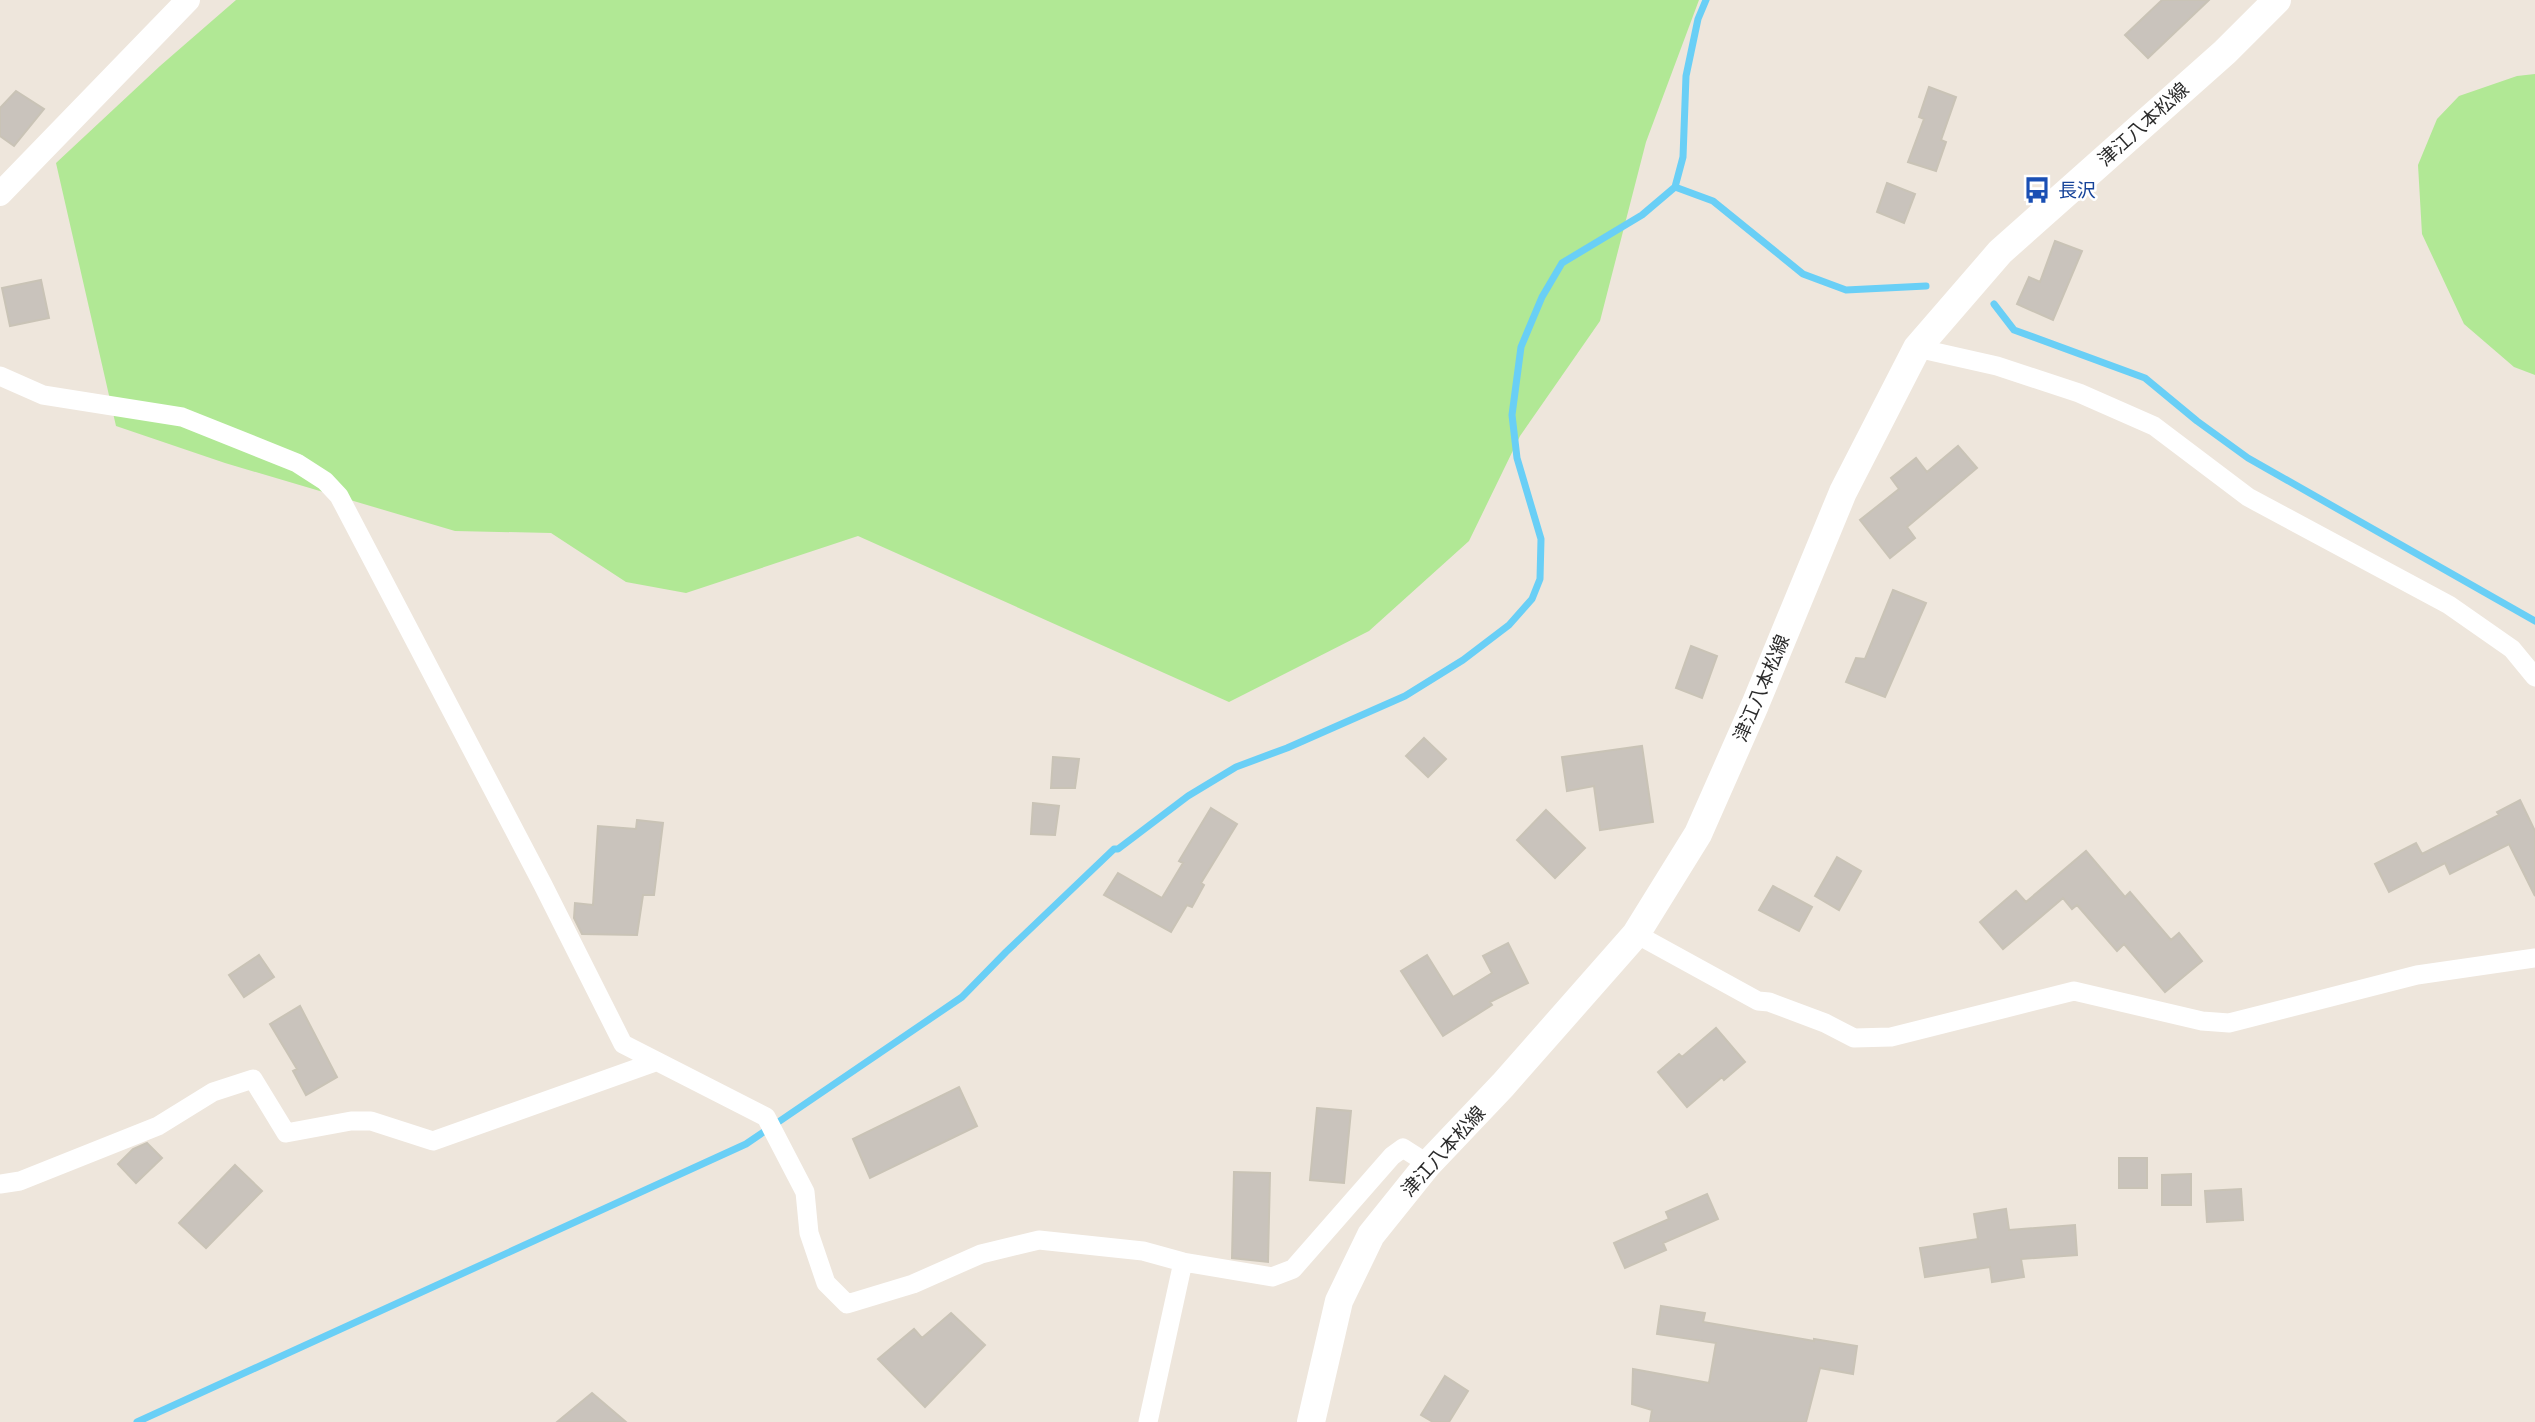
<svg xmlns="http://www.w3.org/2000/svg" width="2535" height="1422" font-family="'Titillium Web','Noto Sans JP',sans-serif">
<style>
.green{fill:#b1e895}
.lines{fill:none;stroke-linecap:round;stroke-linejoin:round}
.stream{stroke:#69cff6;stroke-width:7}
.building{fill:#c9c3bc;stroke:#c9c3b6;stroke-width:2}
.minor{stroke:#fff;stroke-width:19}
.tertiary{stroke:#fff;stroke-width:24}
.secondary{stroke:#fff;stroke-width:28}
.labels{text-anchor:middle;stroke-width:5;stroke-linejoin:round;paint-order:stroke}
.street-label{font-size:19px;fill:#2b2b2b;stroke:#fff}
.transit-label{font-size:19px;fill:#164399;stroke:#fff;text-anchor:start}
</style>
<rect width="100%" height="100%" fill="#eee6dc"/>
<path class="green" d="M236,0H1699L1646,142L1600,321L1520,436L1469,541L1369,631L1229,702L858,536L686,593L626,582L551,533L455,531L225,463L116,426L56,163L160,66Z
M2535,74V375L2514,367L2464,324L2422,234L2418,165L2437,119L2459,96L2517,76Z"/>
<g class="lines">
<path class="stream" d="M1675,187L1713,201L1803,274L1846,290L1926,286
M1994,304L2014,330L2145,378L2197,421L2248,458L2535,621
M137,1422L746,1144L962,997L1006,952L1114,849H1118L1188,796L1236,767L1287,748L1405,696L1463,660L1509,625L1532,599L1540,579L1541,539L1517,458L1512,415L1521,347L1542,297L1562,263L1642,215L1675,187L1683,157L1686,76L1698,19L1706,0"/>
</g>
<path class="building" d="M2162,0H2209L2148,58L2125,35Z
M1929,87L1956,97L1941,140L1946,142L1936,171L1908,162L1924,119L1919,117Z
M16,91L44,109L14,146L0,136V108Z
M1887,183L1915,194L1904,223L1877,212Z
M2055,241L2082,251L2053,320L2017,304L2029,277L2040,282Z
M41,280L49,318L10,326L2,288Z
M1958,446L1977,468L1907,527L1915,538L1890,558L1860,520L1899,489L1891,478L1916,458L1927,472Z
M1893,590L1926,603L1885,697L1846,682L1856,658L1865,659Z
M1691,646L1717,656L1702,698L1676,688Z
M1424,738L1446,759L1428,777L1406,756Z
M1642,746L1653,822L1600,830L1594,786L1567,791L1562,757Z
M1053,757L1079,759L1075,788H1051Z
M2520,800L2535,831V896L2509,844L2450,874L2445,863L2389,892L2375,864L2416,843L2422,854L2499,815L2497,812Z
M1033,803L1059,806L1055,835L1031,834Z
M1211,808L1237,824L1201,883L1204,885L1192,907L1187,905L1171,932L1104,895L1118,873L1162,898L1183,863L1179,861Z
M1546,810L1585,848L1555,878L1517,840Z
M637,820L663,823L654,895H643L637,935L582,934L574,918L575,903L593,905L598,826L636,829Z
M2086,851L2125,897L2130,892L2171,940L2179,933L2202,961L2165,992L2124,944L2117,951L2077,905L2072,909L2063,898L2003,949L1980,922L2016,891L2026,902Z
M1837,857L1861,871L1839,910L1815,896Z
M1773,886L1812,907L1799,931L1759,910Z
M1508,943L1528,983L1490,1002L1492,1005L1443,1036L1401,971L1427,955L1453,997L1492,973L1483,956Z
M259,955L274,977L244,997L229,975Z
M300,1006L337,1077L306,1095L293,1071L297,1069L270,1024Z
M1716,1028L1745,1062L1724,1080L1722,1077L1687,1107L1658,1072L1679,1054L1682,1057Z
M959,1087L977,1126L870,1178L853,1139Z
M1317,1108L1351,1111L1344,1183L1310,1180Z
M147,1143L162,1158L136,1183L118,1164L133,1149Z
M2119,1158H2147V1188H2119Z
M235,1165L262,1191L206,1248L179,1223Z
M1234,1172L1270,1173L1268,1262L1232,1258Z
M2191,1174V1205H2162V1175Z
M2241,1189L2243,1220L2207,1222L2205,1191Z
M1707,1194L1718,1219L1663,1243L1666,1250L1625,1268L1614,1243L1669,1219L1666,1212Z
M2006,1209L2009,1230L2075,1225L2077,1255L2021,1259L2024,1277L1992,1282L1990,1267L1925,1277L1920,1248L1978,1239L1974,1214Z
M1661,1306L1705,1313L1703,1322L1814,1341V1339L1857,1346L1853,1374L1820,1368L1806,1422H1650L1652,1410L1632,1404L1633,1369L1709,1383L1716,1343L1657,1334Z
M951,1313L985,1345L925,1407L878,1359L914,1329L922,1338Z
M1445,1376L1468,1391L1449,1422H1433L1421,1415Z
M592,1393L626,1422H557Z"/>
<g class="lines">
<path class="minor" d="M1917,348L1997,366L2079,393L2154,426L2248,497L2449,605L2512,649L2535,677
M0,376L43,395L182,417L297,463L325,481L339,496L543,885L623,1044L766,1117L805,1192L809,1233L826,1283L847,1304L913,1284L981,1254L1039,1240L1143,1251L1183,1262L1272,1277L1293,1269L1392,1156L1403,1148L1428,1164
M1636,934L1758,1001L1769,1002L1825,1023L1854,1038L1891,1037L2074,991L2202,1021L2229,1023L2417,975L2535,958
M0,1184L20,1181L158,1126L213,1092L253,1079L286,1133L351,1121H371L433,1141L655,1062
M1148,1422L1183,1262"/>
<path class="tertiary" d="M0,194L188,0"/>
<path class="secondary" d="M1311,1422L1339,1301L1371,1235L1428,1164L1503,1085L1636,934L1698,834L1755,705L1843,492L1917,348L2000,252L2225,52L2277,0"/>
</g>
<defs>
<symbol id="bus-bare" viewBox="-9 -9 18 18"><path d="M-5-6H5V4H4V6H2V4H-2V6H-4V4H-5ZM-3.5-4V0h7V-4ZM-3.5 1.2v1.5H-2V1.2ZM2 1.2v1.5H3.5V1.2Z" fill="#1a4fb4" stroke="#fff" stroke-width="2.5" paint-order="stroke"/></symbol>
</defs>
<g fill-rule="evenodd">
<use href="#bus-bare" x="2018" y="171" width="38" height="38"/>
</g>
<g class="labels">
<g class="street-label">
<text transform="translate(2143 124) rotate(-42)" y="7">津江八本松線</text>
<text transform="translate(1761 688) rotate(-67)" y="7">津江八本松線</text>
<text transform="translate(1443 1151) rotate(-48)" y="7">津江八本松線</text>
</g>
<g class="transit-label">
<text x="2058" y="197">長沢</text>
</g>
</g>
</svg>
